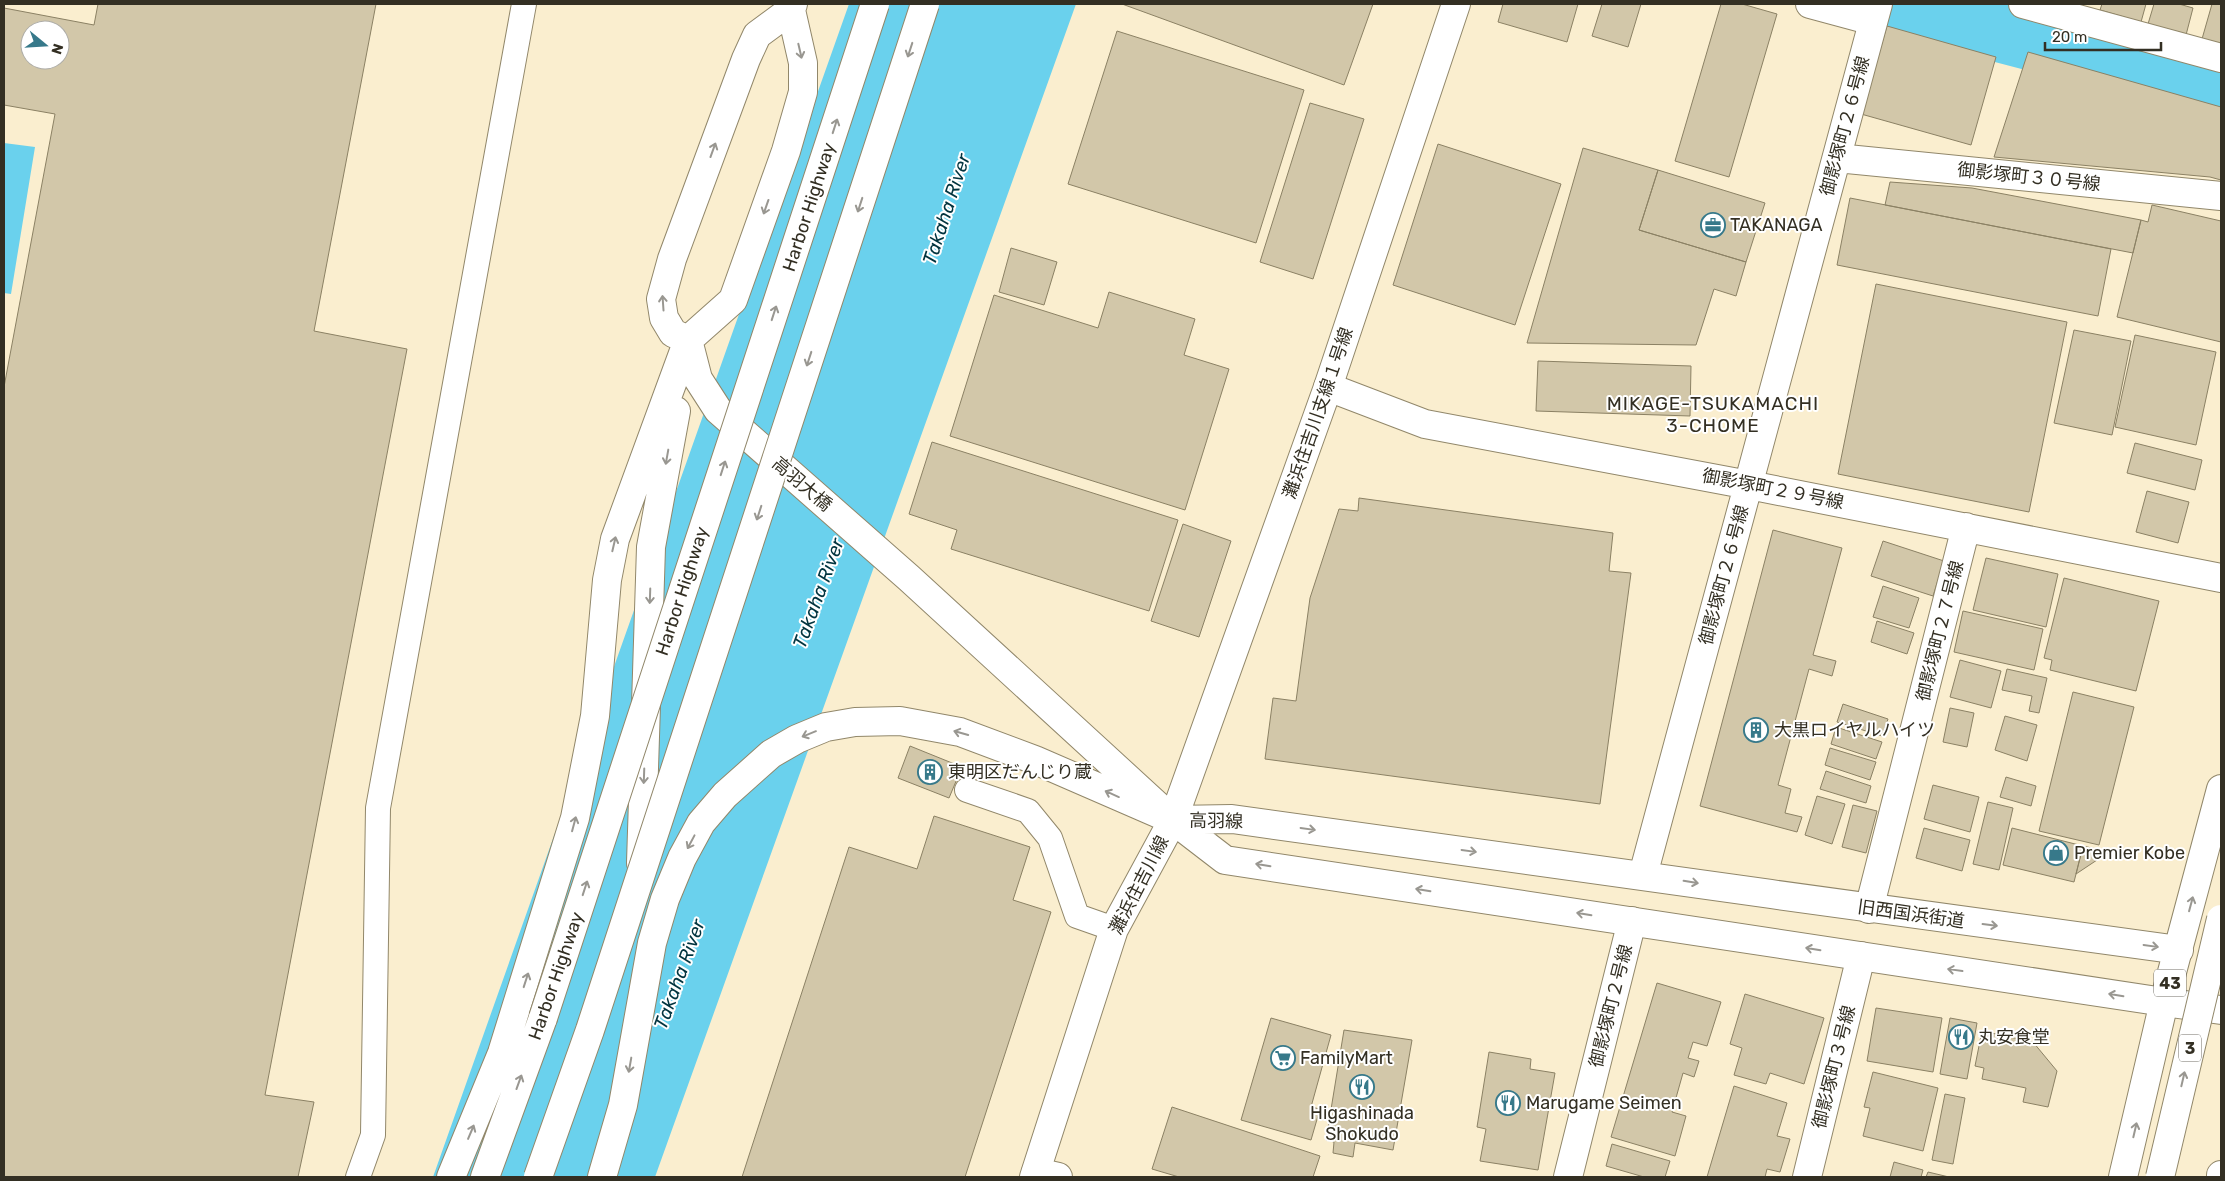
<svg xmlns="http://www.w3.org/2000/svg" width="2225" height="1181" font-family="Rubik,'Noto Sans JP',sans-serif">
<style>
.water{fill:#6ad1ed}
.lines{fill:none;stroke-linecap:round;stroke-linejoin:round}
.river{stroke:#6ad1ed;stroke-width:70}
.building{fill:#d2c7a9;stroke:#8b8164;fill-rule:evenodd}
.lane-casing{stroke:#91876a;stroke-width:26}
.street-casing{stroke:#91876a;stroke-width:30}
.secondary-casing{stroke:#91876a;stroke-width:30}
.primary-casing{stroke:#91876a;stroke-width:30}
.highway-casing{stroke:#91876a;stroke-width:30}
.lane{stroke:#fff;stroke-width:24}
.street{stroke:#fff;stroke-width:28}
.secondary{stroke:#fff;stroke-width:28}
.primary{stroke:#fff;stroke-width:28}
.highway{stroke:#fff;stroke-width:28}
.secondary-bridge-casing{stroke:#91876a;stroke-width:30;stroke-linecap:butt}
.highway-bridge-casing{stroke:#91876a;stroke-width:30;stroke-linecap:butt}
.secondary-bridge{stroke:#fff;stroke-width:28}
.highway-bridge{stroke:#fff;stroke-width:28}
.oneway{stroke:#999791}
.labels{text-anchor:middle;stroke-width:4;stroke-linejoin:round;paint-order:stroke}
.shield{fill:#fff;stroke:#706d65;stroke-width:1}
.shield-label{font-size:16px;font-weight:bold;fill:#332f23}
.street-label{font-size:18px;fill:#332f23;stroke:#fff}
.poi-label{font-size:18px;fill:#332f23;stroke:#fff;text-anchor:start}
.water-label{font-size:19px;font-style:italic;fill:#01343f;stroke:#fff}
.neighbourhood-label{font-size:19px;letter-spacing:1px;fill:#332f23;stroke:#fff}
</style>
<rect width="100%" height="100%" fill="#faeecf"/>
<path class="water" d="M849,4H1076L655,1177H433Z
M4,143L35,147L11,294L4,293Z"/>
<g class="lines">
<path class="river" d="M1911,4L2221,85"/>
</g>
<path class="building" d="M98,4H376L314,331L407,349L265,1095L314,1102L298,1177H4V387L55,114L4,105V8L94,25ZM30,30H60V60H30Z
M1122,4H1373L1344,85Z
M1503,4H1578L1567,42L1498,22Z
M1602,4H1641L1628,47L1592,36Z
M1721,4H1742L1777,14L1729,177L1675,161Z
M2102,4H2146L2141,22L2100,10Z
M2154,4H2179L2193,8L2186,35L2148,24Z
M2212,4H2221V44L2202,39Z
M1887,26L1996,57L1971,145L1861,114Z
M1117,31L1304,90L1256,243L1068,184Z
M2028,52L2221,107V180L2210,177L1994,157Z
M1310,103L1364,119L1313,279L1260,262Z
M1438,144L1561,184L1515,325L1393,285Z
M1583,148L1658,170L1639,230L1746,262L1736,296L1714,289L1696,345L1527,343Z
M1658,170L1765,203L1746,262L1639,230Z
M1890,182L1972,188L2141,220L2133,253L1885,205Z
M1850,198L2111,249L2098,316L1837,265Z
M2152,205L2221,221V342L2117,317L2141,220L2148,222Z
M1011,248L1057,262L1044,305L999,292Z
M1876,284L2067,322L2029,512L1838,474Z
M1109,292L1195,319L1184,355L1229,369L1185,510L950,436L994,295L1098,328Z
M2074,330L2131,341L2112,435L2054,423Z
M2135,335L2216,352L2196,445L2115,427Z
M1538,361L1691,366L1690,416L1536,411Z
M932,442L1178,520L1149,611L951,549L957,530L909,514Z
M2135,443L2202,460L2195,490L2127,473Z
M2147,491L2189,502L2178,543L2136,532Z
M1359,498L1613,533L1609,571L1631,573L1600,804L1265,759L1273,698L1296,701L1310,598L1339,509L1358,511Z
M1183,524L1231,541L1199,637L1151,621Z
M1773,530L1842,548L1813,655L1836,661L1832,676L1809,669L1778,785L1791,789L1785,813L1802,817L1797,832L1700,806Z
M1883,541L1944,561L1933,596L1871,576Z
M1986,558L2058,574L2046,627L1973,610Z
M2064,578L2159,601L2136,691L2050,670L2052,660L2044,658Z
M1883,586L1919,598L1909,628L1873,617Z
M1963,611L2043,629L2034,670L1954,652Z
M1877,621L1914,633L1907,654L1871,642Z
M1960,660L2001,671L1991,708L1950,697Z
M2007,669L2047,678L2039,713L2029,711L2032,696L2002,690Z
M2073,692L2134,707L2099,845L2039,831Z
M1843,704L1888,719L1882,736L1837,722Z
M1950,708L1974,713L1967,747L1943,742Z
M2005,716L2037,725L2027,761L1995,750Z
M1836,727L1882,742L1876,759L1831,744Z
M910,746L962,767L949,798L898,778Z
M1830,748L1876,762L1870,780L1825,765Z
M1826,771L1871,786L1866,803L1820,789Z
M2006,777L2036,786L2031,806L2000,797Z
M1933,785L1979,797L1970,832L1924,819Z
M1817,796L1845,804L1832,844L1805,835Z
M1988,802L2013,808L1999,870L1973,864Z
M1853,805L1877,811L1866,853L1842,847Z
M934,816L1030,847L1013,900L1051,912L965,1177H742L849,847L917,869Z
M1924,828L1970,840L1962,871L1916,858Z
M2012,828L2083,846L2074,882L2003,865Z
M2083,846L2109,852L2076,874Z
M1657,983L1721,1002L1707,1046L1693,1042L1688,1058L1699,1061L1694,1077L1683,1073L1672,1112L1686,1116L1675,1156L1611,1137Z
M1745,994L1824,1018L1804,1084L1770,1073L1766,1084L1734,1075L1742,1048L1730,1044Z
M1876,1008L1942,1018L1933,1072L1867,1061Z
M1271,1018L1331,1035L1311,1107L1320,1109L1311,1140L1241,1120Z
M1950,1018L1977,1023L1967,1079L1940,1074Z
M1344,1030L1412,1040L1393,1150L1355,1143L1353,1157L1333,1153L1334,1142L1326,1140Z
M1982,1031L2033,1042L2057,1071L2048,1107L2023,1102L2026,1088L1982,1079L1984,1068L1975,1066Z
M1489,1052L1531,1059L1530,1069L1555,1073L1538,1170L1480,1161L1486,1129L1477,1127Z
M1873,1072L1938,1088L1923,1151L1863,1136L1870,1108L1864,1107Z
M1734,1086L1787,1103L1777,1136L1790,1139L1780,1172L1767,1169L1765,1177H1707Z
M1945,1094L1965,1098L1953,1164L1932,1160Z
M1172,1107L1320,1156L1313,1177H1179L1152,1169Z
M1612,1144L1670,1161L1665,1177H1644L1606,1166Z
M1894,1162L1923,1170L1921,1177H1890Z
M1928,1172L1949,1177H1926Z"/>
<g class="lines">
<defs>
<path id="lane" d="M967,790L1028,811L1050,838L1077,916L1114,929
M358,1177L373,1135L378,808L524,4"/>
<path id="street" d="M1810,4L1873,21
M2023,4L2221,58
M1837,158L2221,196
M1328,387L1425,424L1749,485L2221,578
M1643,875L1878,4
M1869,909L1966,527
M1036,1172L1058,1177
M1568,1177L1632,921
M1807,1177L1861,956"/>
<path id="secondary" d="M688,340L698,379L718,410L909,578L1173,820L1225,860L2164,1002
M688,340L673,333L664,318L661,299L672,259L746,59L757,35L791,10
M641,863L651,547L676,411
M451,1177L502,1053L575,818L595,716L607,580L615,539L688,340L733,300L786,151L803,92V63L791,10L793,4
M485,1177L543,1018
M602,1177L623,1105L652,943L665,899L682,858L701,823L725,795L771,754L797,739L826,727L855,722L900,721L960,732L1035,760L1173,820L1232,819C1548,862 1863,908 2179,950
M1034,1177L1114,929L1173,820L1328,387L1456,4"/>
<path id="primary" d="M2164,1002L2221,1010"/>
<path id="highway" d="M2123,1177L2164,1002L2221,789
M2221,1177V1175"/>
</defs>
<use href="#lane" class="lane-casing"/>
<use href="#street" class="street-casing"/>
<use href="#secondary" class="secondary-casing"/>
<use href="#primary" class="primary-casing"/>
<use href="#highway" class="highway-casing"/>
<use href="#lane" class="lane"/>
<use href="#street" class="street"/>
<use href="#secondary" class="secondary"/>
<use href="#primary" class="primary"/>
<use href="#highway" class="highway"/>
<defs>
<path id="secondary-bridge" d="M543,1018L875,4
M538,1177L590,1030L925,4"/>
<path id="highway-bridge" d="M2160,1177L2221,919"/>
</defs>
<use href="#secondary-bridge" class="secondary-bridge-casing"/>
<use href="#highway-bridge" class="highway-bridge-casing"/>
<use href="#secondary-bridge" class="secondary-bridge"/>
<use href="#highway-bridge" class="highway-bridge"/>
</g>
<defs><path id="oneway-shaft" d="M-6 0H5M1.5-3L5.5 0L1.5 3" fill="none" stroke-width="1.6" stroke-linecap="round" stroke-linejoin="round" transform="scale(1.25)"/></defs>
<g class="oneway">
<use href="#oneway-shaft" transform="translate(910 50) rotate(108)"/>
<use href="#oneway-shaft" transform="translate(800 51) rotate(77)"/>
<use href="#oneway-shaft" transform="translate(835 126) rotate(-72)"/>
<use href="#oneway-shaft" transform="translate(713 150) rotate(-70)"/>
<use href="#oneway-shaft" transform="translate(860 205) rotate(108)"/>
<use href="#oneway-shaft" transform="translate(766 207) rotate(109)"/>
<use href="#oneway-shaft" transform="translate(663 303) rotate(-94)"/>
<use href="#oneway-shaft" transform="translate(774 313) rotate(-72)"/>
<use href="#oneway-shaft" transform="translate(809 359) rotate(108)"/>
<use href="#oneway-shaft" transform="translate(667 457) rotate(100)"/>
<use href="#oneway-shaft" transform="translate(723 468) rotate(-72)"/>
<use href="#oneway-shaft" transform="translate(759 513) rotate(108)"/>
<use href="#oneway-shaft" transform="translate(614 544) rotate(-77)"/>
<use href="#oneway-shaft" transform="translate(650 596) rotate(92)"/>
<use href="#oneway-shaft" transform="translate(961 733) rotate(-164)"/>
<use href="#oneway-shaft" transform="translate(809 734) rotate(158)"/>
<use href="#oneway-shaft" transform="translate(644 776) rotate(92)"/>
<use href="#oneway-shaft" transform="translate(1112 794) rotate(-156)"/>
<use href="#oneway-shaft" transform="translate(574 824) rotate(-75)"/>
<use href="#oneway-shaft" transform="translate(1308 829) rotate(8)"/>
<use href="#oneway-shaft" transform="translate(691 842) rotate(118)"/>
<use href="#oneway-shaft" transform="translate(1469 851) rotate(8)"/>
<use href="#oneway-shaft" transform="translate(1263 865) rotate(-171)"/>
<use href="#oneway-shaft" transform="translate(1691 882) rotate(9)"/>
<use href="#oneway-shaft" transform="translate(585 888) rotate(-72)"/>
<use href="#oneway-shaft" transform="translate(1423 890) rotate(-171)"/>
<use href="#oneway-shaft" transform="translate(2191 904) rotate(-75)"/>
<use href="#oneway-shaft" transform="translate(1584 914) rotate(-171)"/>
<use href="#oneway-shaft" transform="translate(1990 925) rotate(7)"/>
<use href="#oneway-shaft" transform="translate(2151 946) rotate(8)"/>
<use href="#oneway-shaft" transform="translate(1813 949) rotate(-171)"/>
<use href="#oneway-shaft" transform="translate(1955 970) rotate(-172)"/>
<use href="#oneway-shaft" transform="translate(526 980) rotate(-72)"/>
<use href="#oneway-shaft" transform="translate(2116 995) rotate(-171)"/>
<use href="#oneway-shaft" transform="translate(630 1065) rotate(100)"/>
<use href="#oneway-shaft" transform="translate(2183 1079) rotate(-77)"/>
<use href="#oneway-shaft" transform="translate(519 1082) rotate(-70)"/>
<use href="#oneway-shaft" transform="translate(2135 1130) rotate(-77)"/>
<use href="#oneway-shaft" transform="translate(471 1132) rotate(-67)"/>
</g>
<defs>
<symbol id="office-ring" viewBox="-11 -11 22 22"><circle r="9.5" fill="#fff" stroke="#37798a" stroke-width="1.5"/><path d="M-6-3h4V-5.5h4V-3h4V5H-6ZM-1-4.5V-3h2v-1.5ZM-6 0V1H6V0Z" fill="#37798a"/></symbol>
<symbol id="building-ring" viewBox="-11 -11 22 22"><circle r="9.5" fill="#fff" stroke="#37798a" stroke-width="1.5"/><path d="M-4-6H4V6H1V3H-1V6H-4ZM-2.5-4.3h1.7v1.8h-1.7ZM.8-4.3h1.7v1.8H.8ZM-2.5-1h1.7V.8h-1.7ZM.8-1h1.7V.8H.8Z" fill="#37798a"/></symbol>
<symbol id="shop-ring" viewBox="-11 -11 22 22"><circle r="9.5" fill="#fff" stroke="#37798a" stroke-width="1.5"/><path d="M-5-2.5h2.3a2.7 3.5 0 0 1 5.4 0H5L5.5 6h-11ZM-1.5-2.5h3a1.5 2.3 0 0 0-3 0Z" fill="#37798a"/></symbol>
<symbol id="restaurant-ring" viewBox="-11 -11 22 22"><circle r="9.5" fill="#fff" stroke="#37798a" stroke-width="1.5"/><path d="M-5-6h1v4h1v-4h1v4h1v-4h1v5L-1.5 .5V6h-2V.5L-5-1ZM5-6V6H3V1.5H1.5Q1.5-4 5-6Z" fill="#37798a"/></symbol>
<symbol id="supermarket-ring" viewBox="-11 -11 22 22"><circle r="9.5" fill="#fff" stroke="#37798a" stroke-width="1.5"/><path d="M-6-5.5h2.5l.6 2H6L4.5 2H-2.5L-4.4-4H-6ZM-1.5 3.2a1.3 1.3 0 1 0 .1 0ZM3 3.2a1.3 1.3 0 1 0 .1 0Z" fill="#37798a"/></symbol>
</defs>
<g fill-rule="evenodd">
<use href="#office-ring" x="1699" y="211" width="28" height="28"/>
<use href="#building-ring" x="1742" y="716" width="28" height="28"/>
<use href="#building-ring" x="916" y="758" width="28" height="28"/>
<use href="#shop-ring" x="2042" y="839" width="28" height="28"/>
<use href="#restaurant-ring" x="1947" y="1023" width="28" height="28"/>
<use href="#supermarket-ring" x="1269" y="1044" width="28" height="28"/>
<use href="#restaurant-ring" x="1348" y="1073" width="28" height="28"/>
<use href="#restaurant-ring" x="1494" y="1089" width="28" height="28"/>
</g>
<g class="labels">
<g class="shield">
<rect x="2154" y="969.5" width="32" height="27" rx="4"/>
<rect x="2179" y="1034.5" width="22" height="27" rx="4"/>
</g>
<g class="shield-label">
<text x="2170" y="989">43</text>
<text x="2190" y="1054">3</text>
</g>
<g class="street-label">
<text transform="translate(1845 126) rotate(-75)" y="6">御影塚町２６号線</text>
<text transform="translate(2029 177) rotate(6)" y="6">御影塚町３０号線</text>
<text transform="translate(809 207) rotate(-72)" y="6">Harbor Highway</text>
<text transform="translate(1318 413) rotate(-71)" y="6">灘浜住吉川支線１号線</text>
<text transform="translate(802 484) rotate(41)" y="6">高羽大橋</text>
<text transform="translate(1773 489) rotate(11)" y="6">御影塚町２９号線</text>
<text transform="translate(1724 575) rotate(-75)" y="6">御影塚町２６号線</text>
<text transform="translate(682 591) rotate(-72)" y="6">Harbor Highway</text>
<text transform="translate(1940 631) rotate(-76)" y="6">御影塚町２７号線</text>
<text transform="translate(1216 821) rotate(1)" y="6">高羽線</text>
<text transform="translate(1139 885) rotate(-63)" y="6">灘浜住吉川線</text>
<text transform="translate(1911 914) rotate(8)" y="6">旧西国浜街道</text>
<text transform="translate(556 976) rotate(-71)" y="6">Harbor Highway</text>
<text transform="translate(1611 1006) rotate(-76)" y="6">御影塚町２号線</text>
<text transform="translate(1834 1067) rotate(-76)" y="6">御影塚町３号線</text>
</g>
<g class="poi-label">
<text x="1730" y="231">TAKANAGA</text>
<text x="1774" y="736">大黒ロイヤルハイツ</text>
<text x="948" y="778">東明区だんじり蔵</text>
<text x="2074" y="859">Premier Kobe</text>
<text x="1978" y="1043">丸安食堂</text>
<text x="1300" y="1064">FamilyMart</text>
<text x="1526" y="1109">Marugame Seimen</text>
<text x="1362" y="1119" text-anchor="middle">Higashinada<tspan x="1362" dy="21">Shokudo</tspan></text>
</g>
<g class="water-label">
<text transform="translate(946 209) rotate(-72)" y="7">Takaha River</text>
<text transform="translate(818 593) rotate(-70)" y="7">Takaha River</text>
<text transform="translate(679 974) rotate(-70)" y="7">Takaha River</text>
</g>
<g class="neighbourhood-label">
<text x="1713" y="410">MIKAGE-TSUKAMACHI<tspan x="1713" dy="22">3-CHOME</tspan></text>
</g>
</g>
<rect width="2225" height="1181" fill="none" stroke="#332f23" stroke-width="10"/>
<g transform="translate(45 45) rotate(108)"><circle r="24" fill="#ffffff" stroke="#adaca7"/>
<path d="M0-4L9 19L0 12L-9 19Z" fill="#37798a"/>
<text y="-8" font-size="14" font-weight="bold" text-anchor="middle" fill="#332f23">N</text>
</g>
<path d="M2045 42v8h116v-8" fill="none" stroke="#332f23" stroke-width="2.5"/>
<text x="2052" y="42" font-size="15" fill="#332f23" stroke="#ffffff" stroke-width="4" paint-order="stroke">20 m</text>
</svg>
